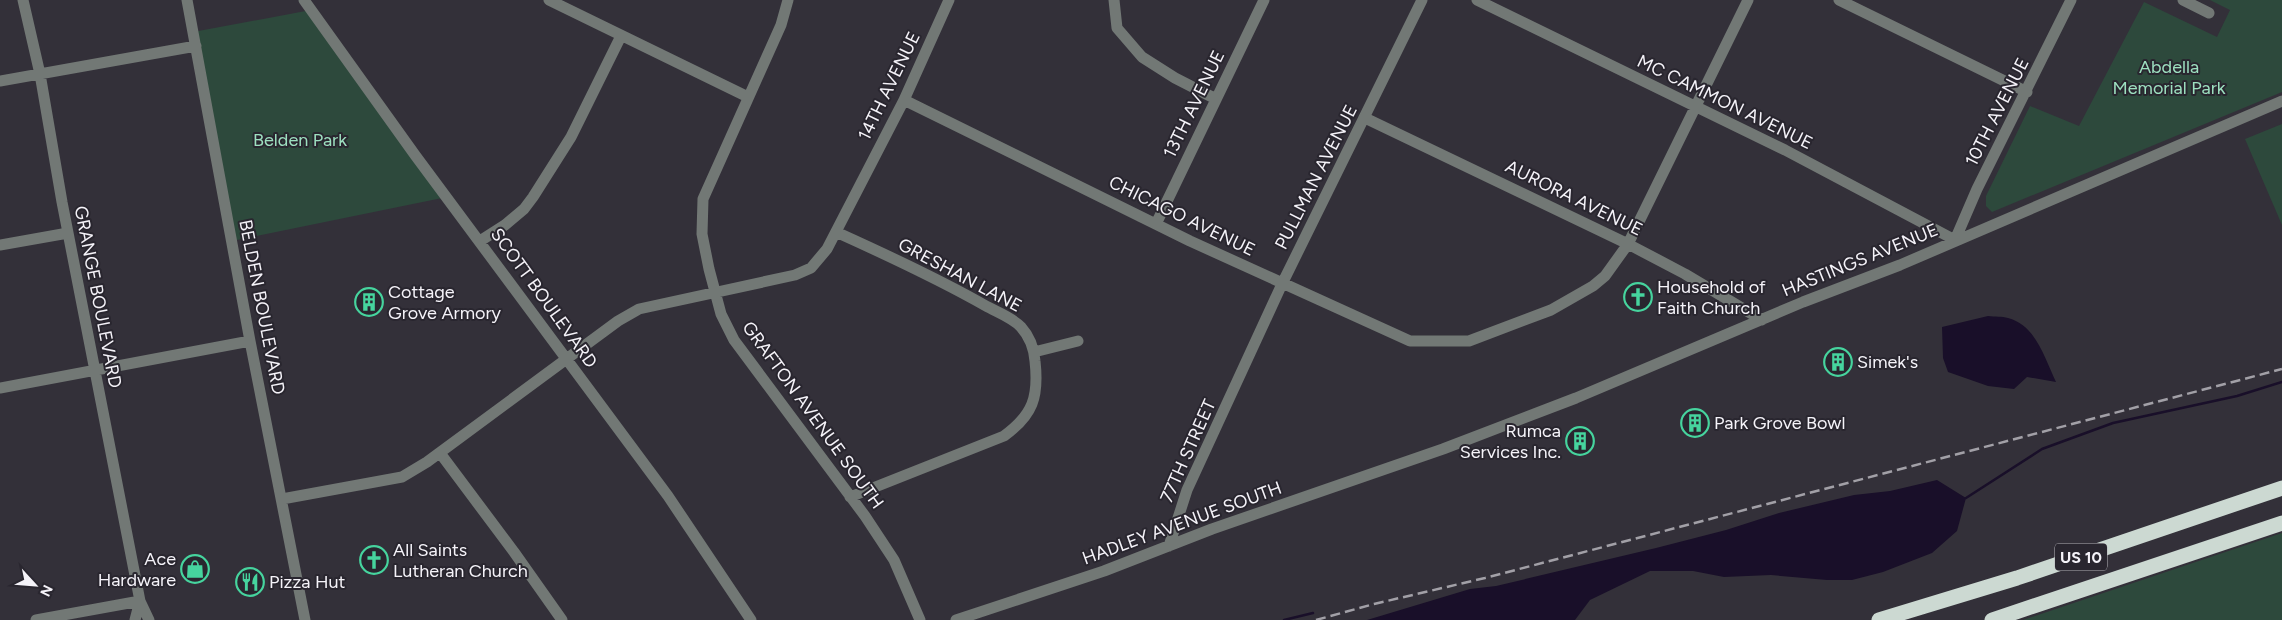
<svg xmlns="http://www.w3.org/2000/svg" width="2282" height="620" font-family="Figtree,sans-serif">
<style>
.green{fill:#2d493c}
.water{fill:#190f29}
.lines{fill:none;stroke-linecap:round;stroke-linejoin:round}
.stream{stroke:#190f29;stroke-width:2.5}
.minor{stroke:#727875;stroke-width:11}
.highway{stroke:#ccd9d2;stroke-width:15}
.rail{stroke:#a2a0a7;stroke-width:2.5;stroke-dasharray:10 5;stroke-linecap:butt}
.labels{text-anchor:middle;stroke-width:4;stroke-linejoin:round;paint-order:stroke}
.shield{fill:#29262f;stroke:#b8b6bc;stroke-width:1}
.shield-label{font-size:16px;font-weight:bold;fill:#f5f3f9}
.park-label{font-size:18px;fill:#9de0c0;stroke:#29262f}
.street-label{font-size:18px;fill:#f5f3f9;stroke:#29262f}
.poi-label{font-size:18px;fill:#f5f3f9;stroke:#29262f;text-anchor:start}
</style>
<rect width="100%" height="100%" fill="#333039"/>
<path class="green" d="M2210,0H2282V92L1992,212L1986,206V196L2030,106L2079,126L2144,2L2217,37L2230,10Z
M311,10L447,197L232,241L193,32Z
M2282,124V225L2245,139Z
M2282,533V620H2023Z"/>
<path class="water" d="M1988,316C1995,317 2002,316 2008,318C2036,325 2045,359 2056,382L2027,377L2014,389L1988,386L1948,372L1943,358L1942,327Z
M1937,480L1966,498L1957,531L1932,553L1883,572L1852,580H1827L1771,575L1724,577L1693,571H1650L1590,600L1575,620H1367L1470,589L1496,586L1656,548L1726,530L1779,513L1854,495L1890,491Z"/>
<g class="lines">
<path class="stream" d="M1966,498L2042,449L2113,423L2237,396L2282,382
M1284,620L1313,613"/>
<path class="minor" d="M23,0L40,74L62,202L140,601L149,620
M187,0L250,341L305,620
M304,0L415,155L668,496L751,620
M549,0L748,97
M788,0L781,25L703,199L702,234L709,269L721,314L734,340L865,516L894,560L920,620
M1114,0L1117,28L1142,57L1175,78L1216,99
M1477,0L1785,150L1955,240L1977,189L2071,0
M1839,0L2027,92
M2183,0L2209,13
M0,81L196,46
M904,100L1190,241L1410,341H1469L1551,310L1593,286L1605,276L1628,244L1748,0
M1365,118L1628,244L1685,274L1762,320
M1156,224L1264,0
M836,232C887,255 937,278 986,306C997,312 1013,318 1021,327C1030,337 1034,348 1035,361C1039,397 1033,415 1004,436L850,497
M480,241L505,225L524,209L533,197L571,137L621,36
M0,245L68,233
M1034,352L1078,341
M0,388L250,341
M440,453L514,552L562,620
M282,499L402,477L427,462L618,321L639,309L795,275L811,268L827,249L904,100L949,0
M1169,546L1187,490L1282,284L1422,0
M36,620L140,601
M135,620L140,601
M956,620L1104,571L1212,529L1443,449L1576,398L1803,302L1900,265L2282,101"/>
<path class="highway" d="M1879,620L2017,578L2282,488
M1992,620L2282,523"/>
<path class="rail" d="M1316,620L1374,604L1485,578L2282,369"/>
</g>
<defs>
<symbol id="church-ring" viewBox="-11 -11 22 22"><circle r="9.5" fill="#29262f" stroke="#46d49e" stroke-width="1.5"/><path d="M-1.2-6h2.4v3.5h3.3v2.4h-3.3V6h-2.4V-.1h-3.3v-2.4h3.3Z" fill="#46d49e"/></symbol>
<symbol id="building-ring" viewBox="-11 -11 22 22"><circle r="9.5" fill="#29262f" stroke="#46d49e" stroke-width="1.5"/><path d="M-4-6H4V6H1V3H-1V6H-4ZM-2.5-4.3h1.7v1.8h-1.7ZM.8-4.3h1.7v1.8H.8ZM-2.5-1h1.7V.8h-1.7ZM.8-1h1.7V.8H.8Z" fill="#46d49e"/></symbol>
<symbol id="shop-ring" viewBox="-11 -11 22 22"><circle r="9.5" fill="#29262f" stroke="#46d49e" stroke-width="1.5"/><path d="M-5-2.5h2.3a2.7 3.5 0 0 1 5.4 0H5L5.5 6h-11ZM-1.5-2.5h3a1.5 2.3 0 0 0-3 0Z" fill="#46d49e"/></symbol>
<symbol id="restaurant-ring" viewBox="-11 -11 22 22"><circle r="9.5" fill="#29262f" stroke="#46d49e" stroke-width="1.5"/><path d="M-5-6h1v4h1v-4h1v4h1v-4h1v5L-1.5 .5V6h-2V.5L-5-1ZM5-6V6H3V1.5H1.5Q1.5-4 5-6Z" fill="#46d49e"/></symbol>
</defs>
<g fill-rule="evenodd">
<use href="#church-ring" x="1622" y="281" width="32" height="32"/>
<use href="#building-ring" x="353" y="286" width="32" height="32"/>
<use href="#building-ring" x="1822" y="346" width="32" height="32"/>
<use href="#building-ring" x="1679" y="407" width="32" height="32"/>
<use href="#building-ring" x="1564" y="425" width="32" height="32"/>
<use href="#church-ring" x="358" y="544" width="32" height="32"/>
<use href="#shop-ring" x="179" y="553" width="32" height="32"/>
<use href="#restaurant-ring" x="234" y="566" width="32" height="32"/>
</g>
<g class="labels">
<rect class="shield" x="2055" y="543.5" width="52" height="27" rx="4"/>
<g class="shield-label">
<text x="2081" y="563">US 10</text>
</g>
<g class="park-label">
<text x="2169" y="73">Abdella<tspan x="2169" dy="21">Memorial Park</tspan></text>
<text x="300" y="146">Belden Park</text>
</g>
<g class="street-label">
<text transform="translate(889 86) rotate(-64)" y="6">14TH AVENUE</text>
<text transform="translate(1725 102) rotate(26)" y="6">MC CAMMON AVENUE</text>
<text transform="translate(1194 104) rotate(-64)" y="6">13TH AVENUE</text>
<text transform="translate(1997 112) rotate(-63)" y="6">10TH AVENUE</text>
<text transform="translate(1316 177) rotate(-63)" y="6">PULLMAN AVENUE</text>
<text transform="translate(1574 198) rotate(26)" y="6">AURORA AVENUE</text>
<text transform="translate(1182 216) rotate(26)" y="6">CHICAGO AVENUE</text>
<text transform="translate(1860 260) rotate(-22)" y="6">HASTINGS AVENUE</text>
<text transform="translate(960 275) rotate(28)" y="6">GRESHAN LANE</text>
<text transform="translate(98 297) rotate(79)" y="6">GRANGE BOULEVARD</text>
<text transform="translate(544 298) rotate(54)" y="6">SCOTT BOULEVARD</text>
<text transform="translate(262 307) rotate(79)" y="6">BELDEN BOULEVARD</text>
<text transform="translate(813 415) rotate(54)" y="6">GRAFTON AVENUE SOUTH</text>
<text transform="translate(1188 451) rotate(-66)" y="6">77TH STREET</text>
<text transform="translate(1182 523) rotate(-20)" y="6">HADLEY AVENUE SOUTH</text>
</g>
<g class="poi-label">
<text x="1657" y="293">Household of<tspan x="1657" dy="21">Faith Church</tspan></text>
<text x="388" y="298">Cottage<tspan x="388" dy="21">Grove Armory</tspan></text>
<text x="1857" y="368">Simek's</text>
<text x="1714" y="429">Park Grove Bowl</text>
<text x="1561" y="437" text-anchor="end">Rumca<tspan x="1561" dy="21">Services Inc.</tspan></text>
<text x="393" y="556">All Saints<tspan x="393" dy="21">Lutheran Church</tspan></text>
<text x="176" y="565" text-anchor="end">Ace<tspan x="176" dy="21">Hardware</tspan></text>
<text x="269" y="588">Pizza Hut</text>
</g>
</g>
<g transform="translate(35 585) rotate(116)" stroke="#29262f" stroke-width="4" paint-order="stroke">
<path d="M0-4L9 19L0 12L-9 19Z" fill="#f5f3f9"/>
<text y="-8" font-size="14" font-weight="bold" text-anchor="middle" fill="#f5f3f9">N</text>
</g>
</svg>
